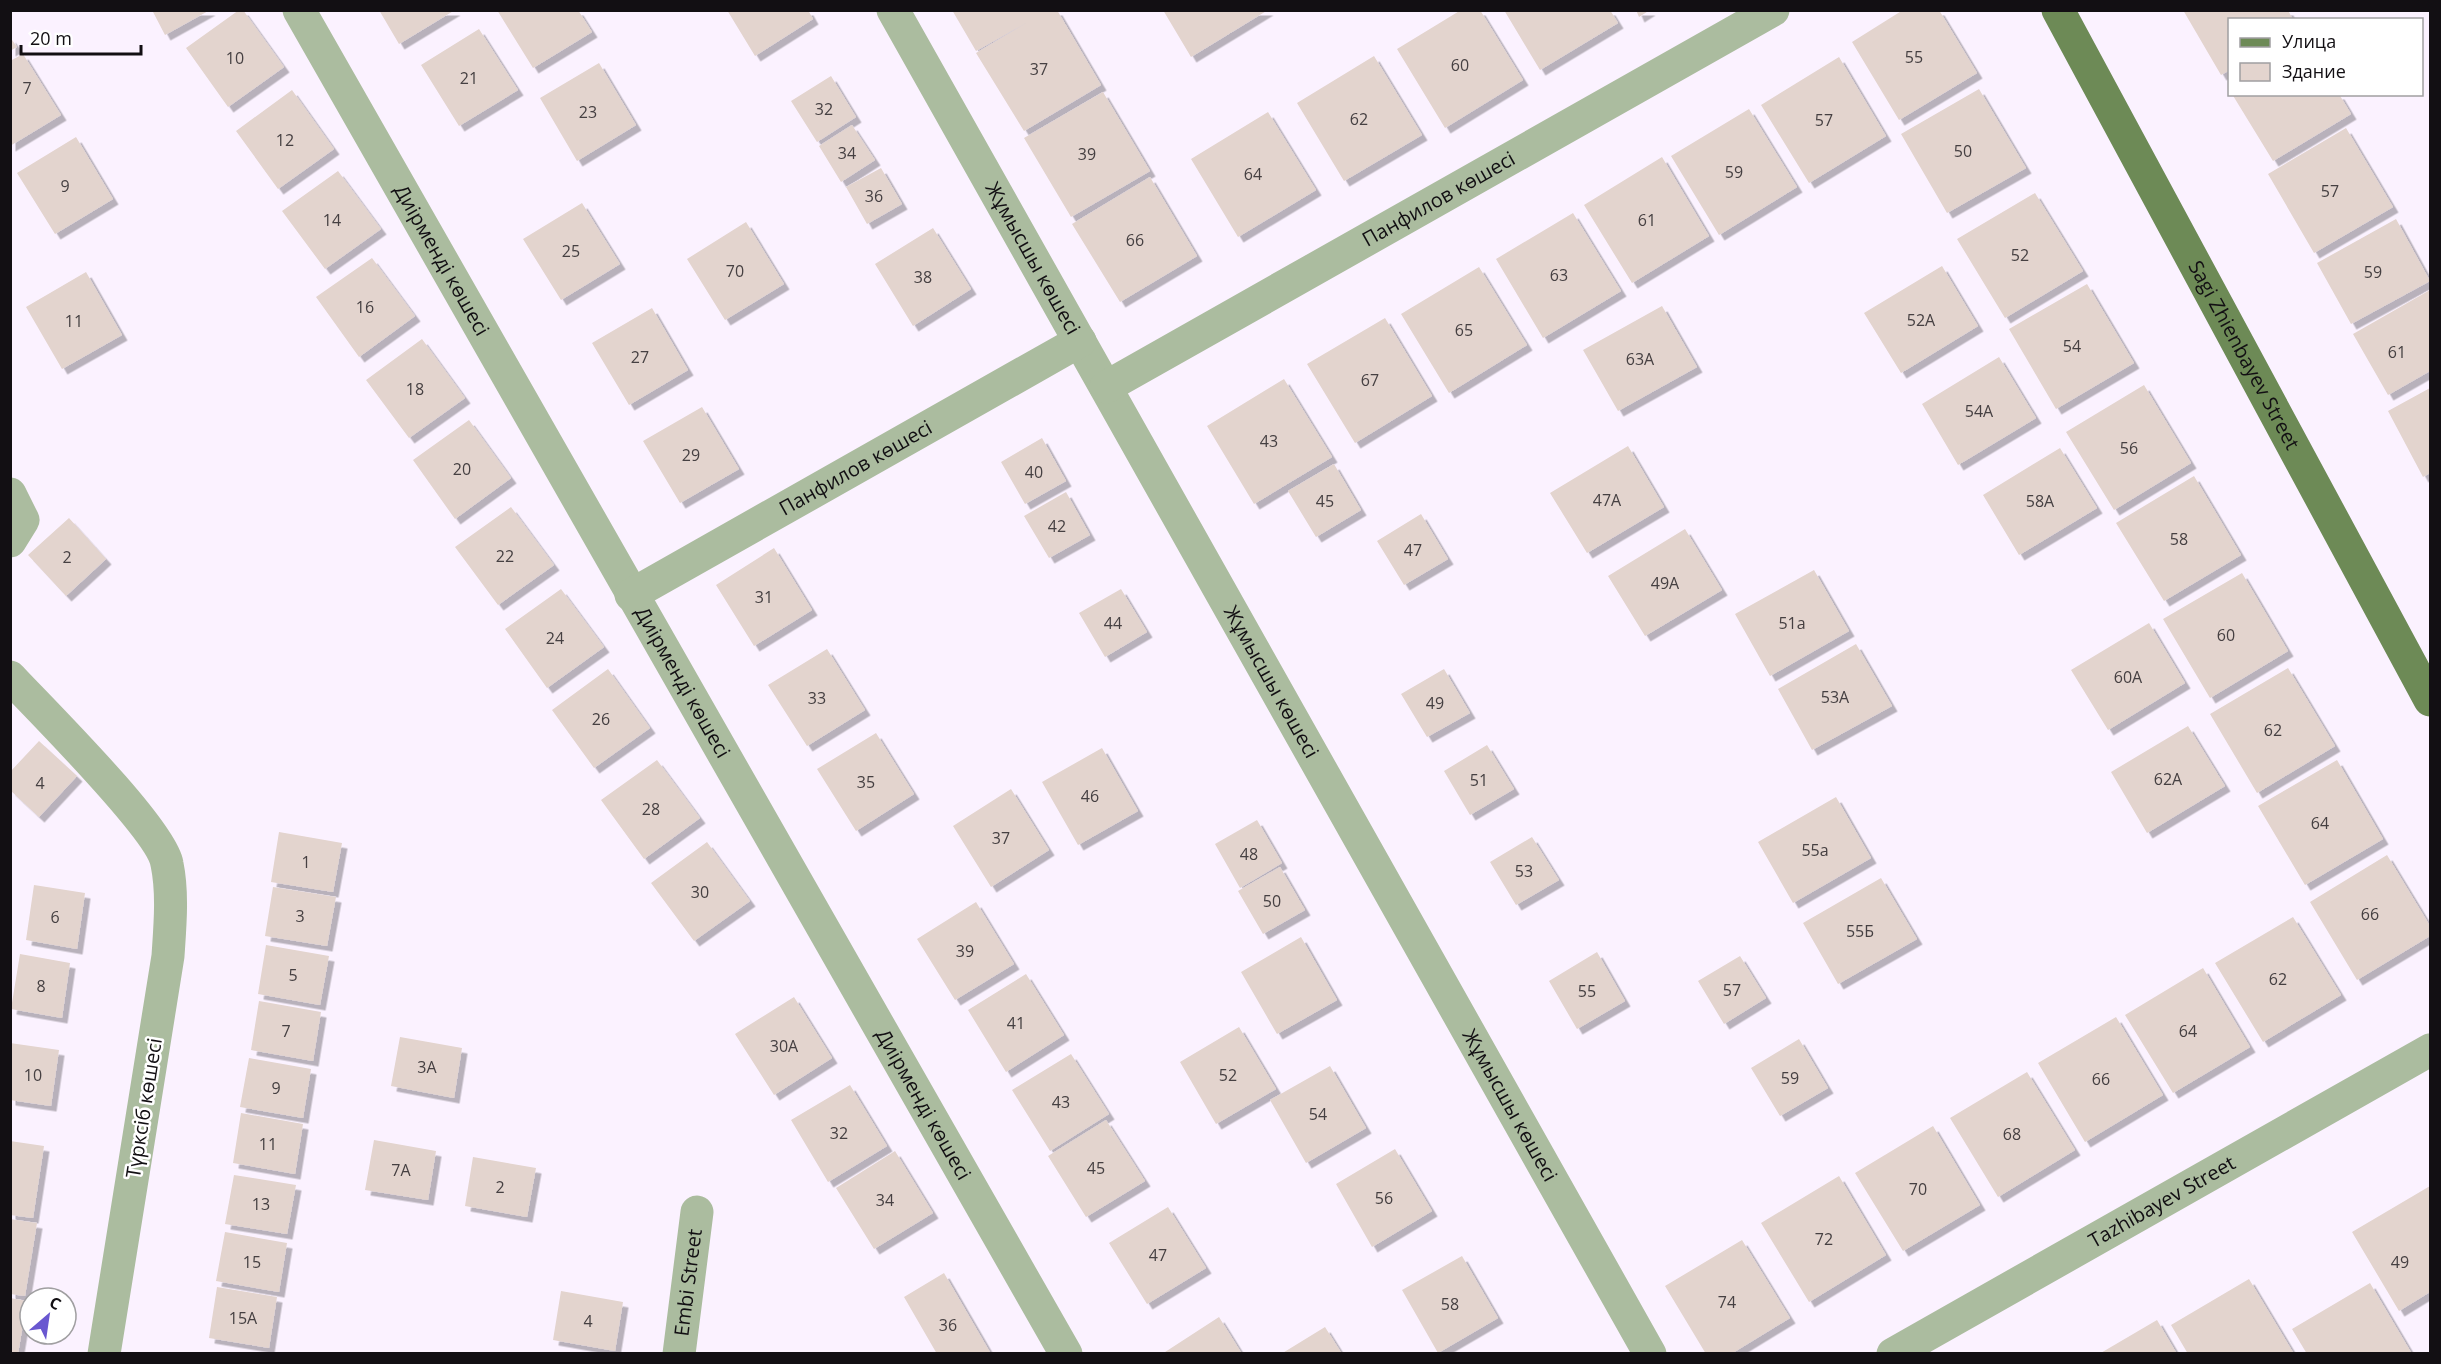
<svg xmlns="http://www.w3.org/2000/svg" width="2441" height="1364" font-family="'Open Sans',sans-serif">
<style>
.building{fill:#e3d4ce;filter:url(#shadow)}
.lines{fill:none;stroke-linecap:round;stroke-linejoin:round}
.minor{stroke:#abbc9f;stroke-width:33}
.major{stroke:#6d8a56;stroke-width:33}
.labels{text-anchor:middle;stroke-width:5;stroke-linejoin:round;paint-order:stroke}
.number-label{font-size:16px;fill:#464042}
.street-label{font-size:20px;fill:#120f13;stroke:#fff}
</style>
<defs>
<filter id="shadow"><feDropShadow dx="5.5" dy="5.5" stdDeviation="0" flood-color="#0004"/></filter>
</defs>
<rect width="100%" height="100%" fill="#fbf2ff"/>
<path class="building" d="M152,10H210L165,35Z
M239,10H243L284,67L228,107L186,48Z
M379,10H455L399,44Z
M497,10H578L592,32L533,68Z
M727,10H808L813,19L755,56Z
M952,10H1057L1101,85L1024,131L976,53L1028,22L976,51Z
M1163,10H1268L1191,57Z
M1461,10H1480L1523,80L1445,128L1397,49Z
M1504,10H1610L1618,23L1540,70Z
M1636,10H1650L1639,17Z
M1903,10H1939L1977,73L1899,120L1852,42Z
M2183,10H2288L2293,20H2230V70L2221,75Z
M479,29L518,90L459,126L421,65Z
M10,37L17,47L10,51Z
M23,54L61,115L10,146V61Z
M1374,56L1422,135L1344,181L1297,103Z
M1839,57L1886,136L1809,183L1761,105Z
M599,63L636,125L577,161L540,98Z
M831,76L856,117L817,142L791,101Z
M1979,89L2026,168L1947,213L1901,134Z
M292,90L334,149L278,189L236,131Z
M1103,92L1150,171L1071,217L1024,138Z
M2232,94H2339L2351,114L2273,161Z
M1749,109L1797,187L1719,235L1671,156Z
M1268,112L1316,190L1238,237L1191,159Z
M852,125L875,160L841,182L819,146Z
M2346,128L2393,207L2314,253L2268,174Z
M76,137L113,199L55,234L17,173Z
M1662,157L1709,236L1632,283L1584,205Z
M881,168L902,204L867,224L846,187Z
M338,171L381,229L325,269L282,211Z
M1150,177L1197,256L1120,302L1072,224Z
M2035,193L2083,271L2005,318L1957,239Z
M582,203L620,264L561,300L523,239Z
M1573,213L1621,291L1543,338L1496,259Z
M2396,219L2430,281L2351,324L2317,263Z
M746,222L784,284L725,320L687,259Z
M933,228L971,289L913,326L875,264Z
M372,258L415,316L359,357L316,297Z
M1942,266L1978,326L1901,373L1864,313Z
M1479,267L1527,345L1449,393L1401,314Z
M86,272L122,335L62,369L26,307Z
M2087,284L2134,363L2056,409L2009,329Z
M2430,290V371L2388,395L2353,334Z
M1662,306L1697,367L1618,411L1583,350Z
M652,308L688,370L629,405L592,343Z
M1385,318L1432,396L1355,443L1307,364Z
M422,339L465,398L409,438L366,380Z
M1999,357L2036,418L1958,465L1922,404Z
M1284,379L1332,457L1254,504L1207,426Z
M2144,385L2191,463L2114,510L2066,432Z
M2430,388V473L2423,477L2388,411Z
M702,407L739,469L680,503L643,441Z
M469,420L511,478L455,519L413,460Z
M1042,438L1066,481L1025,504L1001,462Z
M1628,446L1664,507L1587,553L1550,493Z
M2060,448L2097,508L2019,555L1983,495Z
M1334,464L1361,510L1316,537L1288,491Z
M2194,476L2241,555L2164,601L2116,523Z
M1066,492L1090,535L1049,558L1024,516Z
M511,507L554,565L498,605L455,547Z
M1421,514L1448,559L1404,585L1377,541Z
M69,518L106,559L66,596L28,555Z
M1685,529L1722,590L1645,636L1608,576Z
M774,548L812,610L754,646L716,585Z
M1814,570L1849,631L1770,676L1735,614Z
M2242,573L2288,651L2210,698L2163,619Z
M561,589L604,647L547,688L505,629Z
M1121,589L1147,632L1105,657L1079,613Z
M2149,623L2185,683L2108,730L2071,670Z
M1856,644L1892,706L1812,750L1778,689Z
M827,649L865,710L807,746L768,685Z
M2288,668L2335,746L2257,793L2210,714Z
M608,669L650,728L594,768L552,710Z
M1444,669L1470,713L1427,737L1401,694Z
M2188,726L2225,786L2147,833L2111,772Z
M876,733L914,794L856,831L817,769Z
M39,741L77,776L39,817L10,790V772Z
M1487,745L1514,789L1470,815L1444,771Z
M1102,748L1138,811L1078,845L1042,782Z
M657,760L700,818L644,859L601,800Z
M2337,760L2383,839L2305,885L2258,806Z
M1011,789L1049,850L991,887L953,826Z
M1836,797L1871,858L1793,903L1758,842Z
M1257,820L1282,863L1240,888L1215,844Z
M279,832L342,843L333,892L271,882Z
M1532,837L1559,880L1516,905L1490,862Z
M707,842L750,901L694,941L651,883Z
M2387,855L2430,926V936L2357,980L2310,902Z
M1280,867L1305,910L1263,934L1238,891Z
M1881,878L1917,939L1838,984L1803,923Z
M34,885L85,893L77,949L26,940Z
M273,887L336,897L327,946L265,936Z
M976,902L1014,964L955,1000L917,939Z
M2293,917L2341,995L2263,1042L2215,963Z
M1301,937L1337,1000L1277,1034L1241,972Z
M266,945L329,956L320,1005L258,994Z
M1597,952L1625,1001L1577,1029L1549,981Z
M20,954L70,963L62,1018L11,1009Z
M1740,956L1766,998L1724,1024L1698,981Z
M2203,968L2250,1047L2173,1093L2125,1015Z
M1026,974L1064,1035L1006,1072L968,1010Z
M794,997L832,1058L774,1095L735,1034Z
M259,1001L321,1012L313,1061L251,1050Z
M2116,1017L2163,1095L2085,1142L2038,1063Z
M1239,1027L1276,1089L1216,1124L1180,1062Z
M400,1037L462,1048L454,1098L391,1086Z
M1799,1039L1828,1088L1780,1116L1751,1068Z
M10,1043L59,1050L51,1106L10,1100Z
M1071,1054L1109,1114L1050,1151L1012,1090Z
M249,1058L311,1069L303,1118L240,1107Z
M1330,1066L1366,1128L1306,1163L1270,1100Z
M2027,1072L2075,1150L1998,1197L1950,1118Z
M850,1085L887,1146L828,1182L791,1120Z
M241,1113L303,1124L295,1174L233,1163Z
M1106,1120L1145,1181L1086,1217L1048,1156Z
M1933,1126L1980,1205L1903,1251L1855,1173Z
M374,1140L436,1151L428,1200L365,1190Z
M10,1141L44,1146L33,1218L10,1215Z
M1395,1149L1432,1211L1372,1247L1336,1184Z
M895,1151L933,1213L874,1249L836,1188Z
M473,1157L536,1168L527,1217L465,1206Z
M234,1175L296,1185L287,1234L225,1224Z
M1839,1176L1886,1255L1809,1302L1761,1223Z
M2430,1186V1292L2399,1311L2352,1232Z
M1168,1207L1206,1268L1147,1304L1109,1243Z
M10,1219L37,1223L25,1296L10,1294Z
M225,1232L287,1243L279,1292L216,1281Z
M1742,1240L1790,1318L1731,1354H1706L1665,1286Z
M1462,1256L1498,1318L1438,1353L1402,1290Z
M944,1273L991,1354H937L904,1297Z
M2249,1279L2294,1354H2188L2171,1325Z
M2370,1283L2412,1354H2307L2292,1329Z
M217,1287L277,1297L269,1348L209,1338Z
M561,1291L623,1302L615,1351L553,1340Z
M10,1298L27,1301L18,1354H10Z
M1219,1317L1242,1354H1162Z
M2157,1320L2177,1354H2099Z
M1325,1327L1342,1354H1281Z"/>
<g class="lines">
<g class="minor">
<path id="s1" d="M299,10L1066,1354"/>
<path id="s2" d="M893,10L1650,1354"/>
<path id="s3" d="M1106,387L1773,10"/>
<path d="M10,494L23,520L10,541"/>
<path id="s4" d="M631,595L1080,341"/>
<path d="M10,677C40,709 162,830 167,864C173,893 170,926 168,956L104,1354"/>
<path id="s5" d="M679,1354L697,1212"/>
<path id="s6" d="M1893,1354L2430,1050"/>
</g>
<path class="major" id="s7" d="M2058,10L2430,700"/>
</g>
<g class="labels">
<g class="number-label">
<text x="1914" y="63">55</text>
<text x="235" y="64">10</text>
<text x="1460" y="71">60</text>
<text x="1039" y="75">37</text>
<text x="469" y="84">21</text>
<text x="27" y="94">7</text>
<text x="824" y="115">32</text>
<text x="588" y="118">23</text>
<text x="1359" y="125">62</text>
<text x="1824" y="126">57</text>
<text x="285" y="146">12</text>
<text x="1963" y="157">50</text>
<text x="847" y="159">34</text>
<text x="1087" y="160">39</text>
<text x="1734" y="178">59</text>
<text x="1253" y="180">64</text>
<text x="65" y="192">9</text>
<text x="2330" y="197">57</text>
<text x="874" y="202">36</text>
<text x="332" y="226">14</text>
<text x="1647" y="226">61</text>
<text x="1135" y="246">66</text>
<text x="571" y="257">25</text>
<text x="2020" y="261">52</text>
<text x="735" y="277">70</text>
<text x="2373" y="278">59</text>
<text x="1559" y="281">63</text>
<text x="923" y="283">38</text>
<text x="365" y="313">16</text>
<text x="1921" y="326">52А</text>
<text x="74" y="327">11</text>
<text x="1464" y="336">65</text>
<text x="2072" y="352">54</text>
<text x="2397" y="358">61</text>
<text x="640" y="363">27</text>
<text x="1640" y="365">63А</text>
<text x="1370" y="386">67</text>
<text x="415" y="395">18</text>
<text x="1979" y="417">54А</text>
<text x="1269" y="447">43</text>
<text x="2129" y="454">56</text>
<text x="691" y="461">29</text>
<text x="462" y="475">20</text>
<text x="1034" y="478">40</text>
<text x="1607" y="506">47А</text>
<text x="1325" y="507">45</text>
<text x="2040" y="507">58А</text>
<text x="1057" y="532">42</text>
<text x="2179" y="545">58</text>
<text x="1413" y="556">47</text>
<text x="505" y="562">22</text>
<text x="67" y="563">2</text>
<text x="1665" y="589">49А</text>
<text x="764" y="603">31</text>
<text x="1113" y="629">44</text>
<text x="1792" y="629">51а</text>
<text x="2226" y="641">60</text>
<text x="555" y="644">24</text>
<text x="2128" y="683">60А</text>
<text x="1835" y="703">53А</text>
<text x="817" y="704">33</text>
<text x="1435" y="709">49</text>
<text x="601" y="725">26</text>
<text x="2273" y="736">62</text>
<text x="2168" y="785">62А</text>
<text x="1479" y="786">51</text>
<text x="866" y="788">35</text>
<text x="40" y="789">4</text>
<text x="1090" y="802">46</text>
<text x="651" y="815">28</text>
<text x="2320" y="829">64</text>
<text x="1001" y="844">37</text>
<text x="1815" y="856">55а</text>
<text x="1249" y="860">48</text>
<text x="306" y="868">1</text>
<text x="1524" y="877">53</text>
<text x="700" y="898">30</text>
<text x="1272" y="907">50</text>
<text x="2370" y="920">66</text>
<text x="300" y="922">3</text>
<text x="55" y="923">6</text>
<text x="1860" y="937">55Б</text>
<text x="965" y="957">39</text>
<text x="293" y="981">5</text>
<text x="2278" y="985">62</text>
<text x="41" y="992">8</text>
<text x="1732" y="996">57</text>
<text x="1587" y="997">55</text>
<text x="1016" y="1029">41</text>
<text x="286" y="1037">7</text>
<text x="2188" y="1037">64</text>
<text x="784" y="1052">30А</text>
<text x="427" y="1073">3А</text>
<text x="33" y="1081">10</text>
<text x="1228" y="1081">52</text>
<text x="1790" y="1084">59</text>
<text x="2101" y="1085">66</text>
<text x="276" y="1094">9</text>
<text x="1061" y="1108">43</text>
<text x="1318" y="1120">54</text>
<text x="839" y="1139">32</text>
<text x="2012" y="1140">68</text>
<text x="268" y="1150">11</text>
<text x="1096" y="1174">45</text>
<text x="401" y="1176">7А</text>
<text x="500" y="1193">2</text>
<text x="1918" y="1195">70</text>
<text x="1384" y="1204">56</text>
<text x="885" y="1206">34</text>
<text x="261" y="1210">13</text>
<text x="1824" y="1245">72</text>
<text x="1158" y="1261">47</text>
<text x="252" y="1268">15</text>
<text x="2400" y="1268">49</text>
<text x="1727" y="1308">74</text>
<text x="1450" y="1310">58</text>
<text x="243" y="1324">15А</text>
<text x="588" y="1327">4</text>
<text x="948" y="1331">36</text>
</g>
<g class="street-label">
<text dy="7" stroke="none"><textPath href="#s3" startOffset="382">Панфилов көшесі</textPath></text>
<text dy="7" stroke="none"><textPath href="#s2" startOffset="285">Жұмысшы көшесі</textPath></text>
<text dy="7" stroke="none"><textPath href="#s1" startOffset="288">Диірменді көшесі</textPath></text>
<text dy="7" stroke="none"><textPath href="#s7" startOffset="392">Sagi Zhienbayev Street</textPath></text>
<text dy="7" stroke="none"><textPath href="#s4" startOffset="258">Панфилов көшесі</textPath></text>
<text dy="7" stroke="none"><textPath href="#s2" startOffset="771">Жұмысшы көшесі</textPath></text>
<text dy="7" stroke="none"><textPath href="#s1" startOffset="774">Диірменді көшесі</textPath></text>
<text dy="7" stroke="none"><textPath href="#s1" startOffset="1260">Диірменді көшесі</textPath></text>
<text dy="7" stroke="none"><textPath href="#s2" startOffset="1257">Жұмысшы көшесі</textPath></text>
<text transform="translate(144 1108) rotate(-81)" y="7">Түрксіб көшесі</text>
<text dy="7" stroke="none"><textPath href="#s6" startOffset="309">Tazhibayev Street</textPath></text>
<text dy="7" stroke="none"><textPath href="#s5" startOffset="72">Embi Street</textPath></text>
</g>
</g>
<rect width="2441" height="1364" fill="none" stroke="#120f13" stroke-width="24"/>
<rect x="2228" y="18" width="195" height="78" fill="#ffffff" stroke="#a09fa1" stroke-width="1.5"/>
<rect x="2240" y="38" width="30" height="9" fill="#6d8a56" stroke="#a09fa1" stroke-width="1.5"/>
<text x="2282" y="48" font-size="18" fill="#120f13">Улица</text>
<rect x="2240" y="63" width="30" height="18" fill="#e3d4ce" stroke="#a09fa1" stroke-width="1.5"/>
<text x="2282" y="78" font-size="18" fill="#120f13">Здание</text>
<g transform="translate(48 1316) rotate(29)"><circle r="28" fill="#ffffff" stroke="#a09fa1" stroke-width="1.5"/>
<path d="M0-4.5L10 22L0 15L-10 22Z" fill="#6957d0"/>
<text y="-9" font-size="16" font-weight="bold" text-anchor="middle" fill="#120f13">С</text>
</g>
<path d="M21 45v9h120v-9" fill="none" stroke="#120f13" stroke-width="3"/>
<text x="30" y="45" font-size="18" fill="#120f13" stroke="#ffffff" stroke-width="4.5" paint-order="stroke">20 m</text>
</svg>
